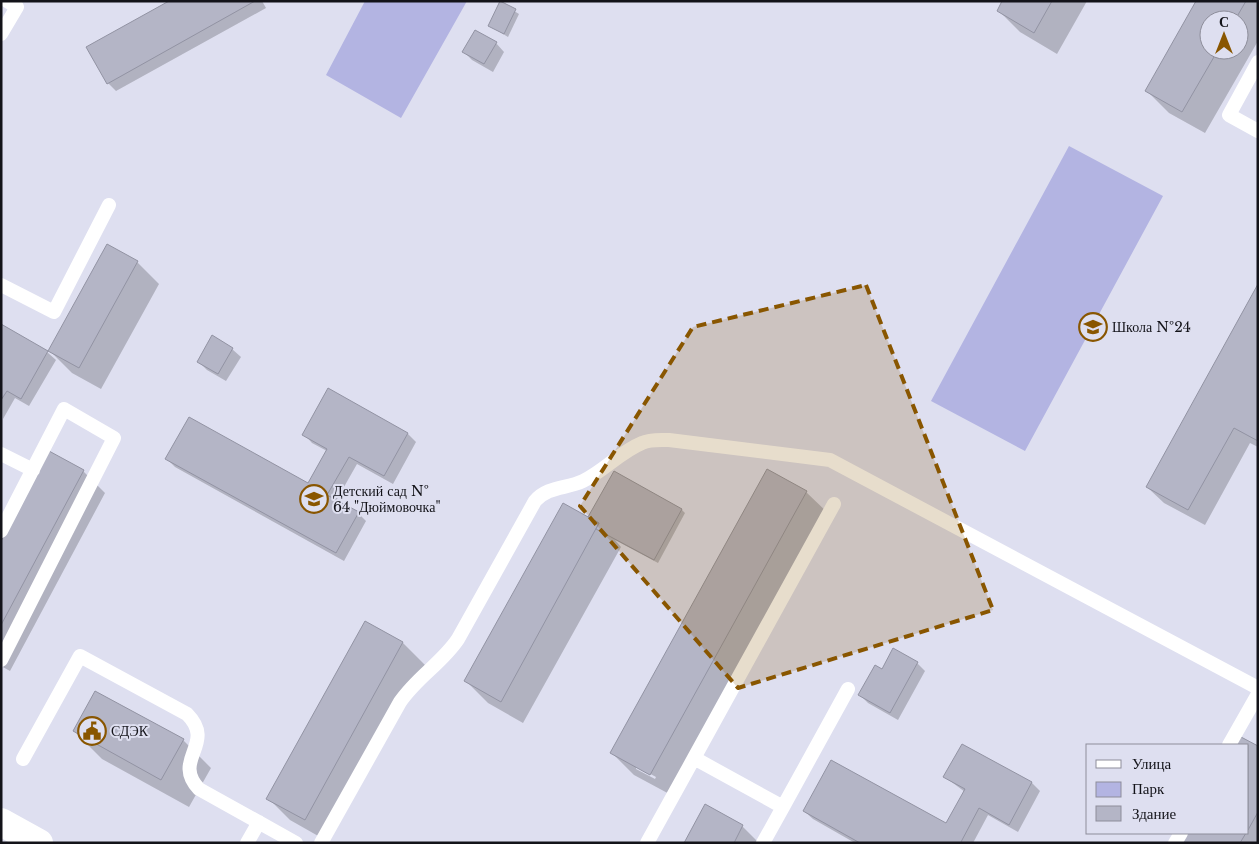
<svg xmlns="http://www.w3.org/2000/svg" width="1259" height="844" font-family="'Libre Baskerville',serif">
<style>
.green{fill:#b3b4e2}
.shadow{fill:#0003;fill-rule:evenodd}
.building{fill:#b4b5c6;stroke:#9293a3}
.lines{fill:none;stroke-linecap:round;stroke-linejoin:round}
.service{stroke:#fff;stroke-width:14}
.tertiary{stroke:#fff;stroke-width:28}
.marked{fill:#895600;fill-opacity:0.2;stroke:#895600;stroke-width:4;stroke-dasharray:10 6;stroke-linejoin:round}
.labels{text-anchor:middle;stroke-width:4;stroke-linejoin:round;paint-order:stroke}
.poi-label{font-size:14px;fill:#131319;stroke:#dedff0;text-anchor:start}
</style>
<rect width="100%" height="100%" fill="#dedff0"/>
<path class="green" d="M365,1H467L401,118L326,75Z
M1069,146L1163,196L1025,451L931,401Z"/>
<path class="shadow" d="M172,1H262L266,8L116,91L108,83Z
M1003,1H1087L1057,54L1020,32L998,10Z
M1198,1H1258V41L1205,133L1169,113L1147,91ZM1209,20H1239V50H1209Z
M501,3L519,14L508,37L490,26Z
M496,43L504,52L493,72L472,60L464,52Z
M137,262L159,284L101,389L72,373L50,351Z
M1258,286V447L1250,443L1205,525L1164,503L1147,487Z
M1,326L47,352L56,360L29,406L15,398L3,419Z
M212,337L232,349L241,357L226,381L207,370L198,361Z
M328,390L408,434L416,442L393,484L357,464L336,501L358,513L366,521L344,561L175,467L167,459L309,485L327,451L312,443L304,434Z
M83,471L105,493L10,671L1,666V543Z
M768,471L806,492L829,514L673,796L634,775L612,753ZM636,766L656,777L655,779L636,769Z
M682,510L685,513L658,563L615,540L621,547L523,723L488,703L466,681L594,522Z
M365,622L403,643L425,665L327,841L290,820L268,798Z
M917,663L925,671L898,720L868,703L860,695L882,670Z
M74,731L183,740L211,768L189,807L102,759Z
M1241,739L1258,748V843H1183L1189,833H1248V745H1238Z
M963,745L1032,783L1040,791L1018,832L988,815L973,843H855L813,819L804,811L946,825L965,792L945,777Z
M705,806L742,826L759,843H685Z"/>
<path class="building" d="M169,1H255L107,84L86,47Z
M500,1L516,9L504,34L488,26Z
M1002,1H1052L1034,33L997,11Z
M1196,1H1246L1235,20H1209V50H1218L1182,112L1145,91Z
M475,30L497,42L484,64L462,52Z
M107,244L138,261L79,368L48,351Z
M1258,284V441L1234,428L1188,510L1146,487Z
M1,324L48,351L21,399L7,391L1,400Z
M212,335L233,348L218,374L197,362Z
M328,388L408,433L384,476L349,457L327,495L359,512L336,553L165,459L189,417L308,483L327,449L302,435Z
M49,451L84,470L1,625V541Z
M767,469L807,491L650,775L610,753Z
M614,471L682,509L654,560L596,529L599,523L588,517Z
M563,503L599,523L501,702L464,681Z
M365,621L403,642L305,820L266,799Z
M893,648L918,662L890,713L858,695L875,665L882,669Z
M95,691L184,739L161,780L73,731Z
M1241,737L1258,746V812L1248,830V745H1236Z
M962,744L1032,782L1009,825L979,808L961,842L962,843H860L803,811L831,760L946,823L965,789L943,777Z
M705,804L743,825L734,843H684Z
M1187,833H1246L1240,843H1182Z"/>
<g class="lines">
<path class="service" d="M1,34L17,7L7,1
M1258,62L1229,115L1258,131
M1,285L54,312L109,205
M1,454L33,470
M1,531L64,409L114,438L1,660
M1229,745L1258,694
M23,759L80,656L187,714C217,744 171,759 199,789L296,843
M783,807L848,689
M247,843L259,822
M321,843L400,702C417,677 442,663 458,639L535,501C548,486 566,489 583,481C604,471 620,452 642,443C650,439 660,440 669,440L830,460L1258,688
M647,843L694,758
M763,843L783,807L694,758L834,504
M1175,843L1181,833"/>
<path class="tertiary" d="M1,822L39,843"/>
</g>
<path class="marked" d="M866,285L993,610L738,688L580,506L693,327Z"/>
<defs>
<symbol id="school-ring" viewBox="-11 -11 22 22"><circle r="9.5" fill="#dedff0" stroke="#895600" stroke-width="1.5"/><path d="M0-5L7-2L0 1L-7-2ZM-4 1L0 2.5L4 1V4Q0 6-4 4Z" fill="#895600"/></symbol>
<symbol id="civic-ring" viewBox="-11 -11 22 22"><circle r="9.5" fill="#dedff0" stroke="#895600" stroke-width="1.5"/><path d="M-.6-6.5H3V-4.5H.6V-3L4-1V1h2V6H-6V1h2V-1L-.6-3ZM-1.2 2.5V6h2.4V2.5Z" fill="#895600"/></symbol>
</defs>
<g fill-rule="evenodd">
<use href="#school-ring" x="1077" y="311" width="32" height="32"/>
<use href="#school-ring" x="298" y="483" width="32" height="32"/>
<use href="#civic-ring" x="76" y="715" width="32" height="32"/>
</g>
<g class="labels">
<g class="poi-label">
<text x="1112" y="332">Школа №24</text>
<text x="333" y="496">Детский сад №<tspan x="333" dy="16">64 "Дюймовочка"</tspan></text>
<text x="111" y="736">СДЭК</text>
</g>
</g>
<rect width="1259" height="844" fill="none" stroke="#131319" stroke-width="5"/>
<rect x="1086" y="744" width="162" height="90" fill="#dedff0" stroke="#8d8d9a"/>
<rect x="1096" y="760" width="25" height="8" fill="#ffffff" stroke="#8d8d9a"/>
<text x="1132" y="769" font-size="15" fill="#131319">Улица</text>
<rect x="1096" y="782" width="25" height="15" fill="#b3b4e2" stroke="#8d8d9a"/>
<text x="1132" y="794" font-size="15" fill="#131319">Парк</text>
<rect x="1096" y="806" width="25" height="15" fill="#b4b5c6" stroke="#8d8d9a"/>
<text x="1132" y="819" font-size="15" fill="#131319">Здание</text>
<g transform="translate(1224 35)"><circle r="24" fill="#dedff0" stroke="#8d8d9a"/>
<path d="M0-4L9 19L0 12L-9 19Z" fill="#895600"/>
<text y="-8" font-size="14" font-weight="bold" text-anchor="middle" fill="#131319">С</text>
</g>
</svg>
